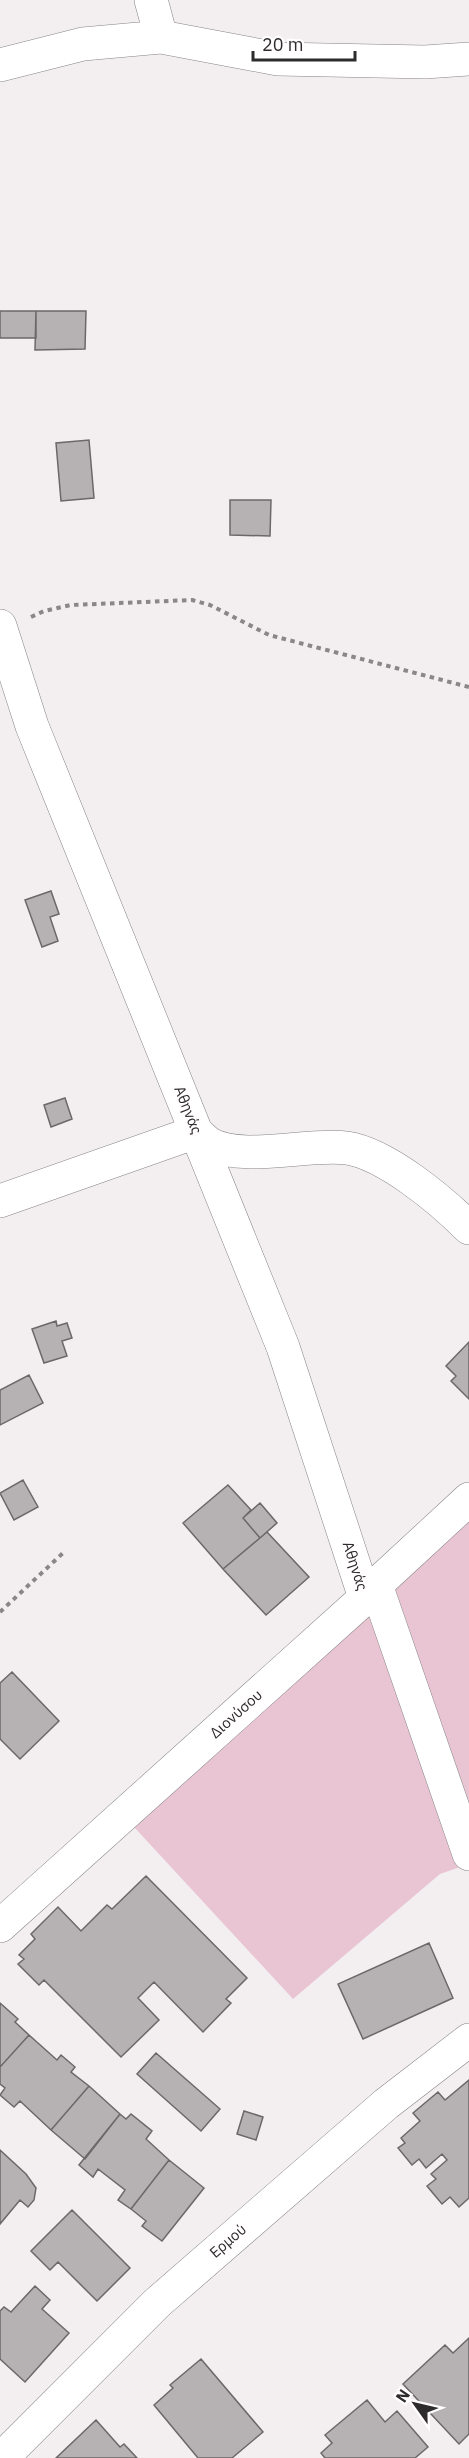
<svg xmlns="http://www.w3.org/2000/svg" width="469" height="2458" font-family="'IBM Plex Sans',sans-serif">
<style>
.green{fill:#e9c5d3}
.building{fill:#b6b2b4;stroke:#6b6869;stroke-width:1.5}
.lines{fill:none;stroke-linecap:round;stroke-linejoin:round}
.minor-casing{stroke:#878485;stroke-width:34}
.path{stroke:#8a8789;stroke-width:4;stroke-dasharray:4.5 4.5;stroke-linecap:butt}
.minor{stroke:#fff;stroke-width:33}
.labels{text-anchor:middle;stroke-width:5;stroke-linejoin:round;paint-order:stroke}
.street-label{font-size:15px;fill:#2d2b2c;stroke:#fffdfe}
</style>
<rect width="100%" height="100%" fill="#f3eff1"/>
<path class="green" d="M469,1520V1864L440,1874L293,1999L134,1827Z"/>
<path class="building" d="M0,311H36V338H0Z
M36,311H86L85,349L35,350Z
M89,440L94,498L61,501L56,443Z
M230,500H271L270,536L230,535Z
M51,891L59,914L50,917L58,941L42,947L25,900Z
M65,1098L72,1119L51,1127L44,1105Z
M56,1321L57,1326L67,1323L72,1338L62,1341L67,1356L44,1363L32,1329Z
M469,1342V1399L451,1381L456,1376L446,1366Z
M29,1375L43,1403L0,1425V1390Z
M23,1480L38,1507L14,1520L0,1493Z
M228,1485L251,1510L243,1518L260,1538L223,1569L183,1523Z
M260,1503L277,1523L260,1538L243,1518Z
M267,1532L309,1577L266,1615L223,1569Z
M12,1672L59,1721L20,1759L0,1739V1683Z
M146,1876L247,1978L226,1999L231,2003L203,2032L154,1982L138,1998L159,2020L121,2057L44,1980L39,1985L18,1964L24,1959L19,1955L35,1939L31,1934L58,1907L81,1931L107,1905L112,1909Z
M429,1943L453,1998L363,2039L338,1984Z
M0,2003L18,2019L15,2022L29,2035L0,2067Z
M29,2035L57,2060L61,2055L75,2067L71,2072L89,2086L51,2130L20,2101L14,2107L0,2095L5,2088L0,2084V2067Z
M156,2053L220,2109L201,2131L137,2074Z
M469,2080V2198L459,2207L450,2197L442,2204L427,2186L436,2179L431,2174L447,2160L442,2154L426,2168L419,2159L412,2165L398,2148L405,2143L401,2138L420,2121L413,2113L438,2092L445,2100Z
M89,2086L120,2114L85,2159L51,2130Z
M244,2111L263,2117L256,2140L237,2134Z
M120,2114L126,2119L131,2114L152,2131L146,2139L169,2160L131,2209L118,2200L125,2190L98,2169L93,2177L79,2165Z
M0,2150L26,2174L36,2188L34,2200L28,2207L20,2200L0,2224Z
M169,2160L204,2188L162,2241L142,2226L146,2221L131,2209Z
M72,2210L130,2268L97,2301L58,2262L50,2270L31,2251Z
M35,2286L50,2300L42,2309L69,2333L25,2382L0,2359V2311L4,2307L11,2312Z
M469,2338V2434L459,2444L403,2384L445,2345L453,2353Z
M201,2359L263,2432L232,2458H198L154,2405L173,2388L170,2385Z
M367,2400L385,2422L397,2411L428,2447L415,2458H325L321,2453L332,2443L325,2435Z
M96,2420L120,2447L124,2444L137,2458H56Z"/>
<g class="lines">
<defs>
<path id="minor" d="M151,0L161,37
M0,65L83,44L161,37L278,59L425,62L469,59
M0,626L32,726L283,1347L365,1598
M0,1201L196,1132C201,1136 205,1141 210,1144C244,1162 308,1143 347,1148C386,1154 441,1200 469,1228
M376,1585L469,1854
M0,1926L365,1598L376,1585L469,1499
M2,2458L157,2303L386,2104L469,2040"/>
</defs>
<use href="#minor" class="minor-casing"/>
<path class="path" d="M31,617L44,611L71,605L192,600L210,605L269,635L469,687
M0,1612L63,1553"/>
<use href="#minor" class="minor"/>
</g>
<g class="labels">
<g class="street-label">
<text transform="translate(188 1110) rotate(68)" y="5">Αθηνάς</text>
<text transform="translate(355 1566) rotate(72)" y="5">Αθηνάς</text>
<text transform="translate(236 1714) rotate(-42)" y="5">Διονύσου</text>
<text transform="translate(228 2241) rotate(-41)" y="5">Ερμού</text>
</g>
</g>
<g transform="translate(415 2404) rotate(304)" stroke="#fffdfe" stroke-width="4.5" paint-order="stroke">
<path d="M0-4.5L10 22L0 15L-10 22Z" fill="#2d2b2c"/>
<text y="-9" font-size="16" font-weight="bold" text-anchor="middle" fill="#2d2b2c">N</text>
</g>
<path d="M253 51v9h102v-9" fill="none" stroke="#2d2b2c" stroke-width="3"/>
<text x="262" y="51" font-size="18" fill="#2d2b2c" stroke="#fffdfe" stroke-width="4.5" paint-order="stroke">20 m</text>
</svg>
